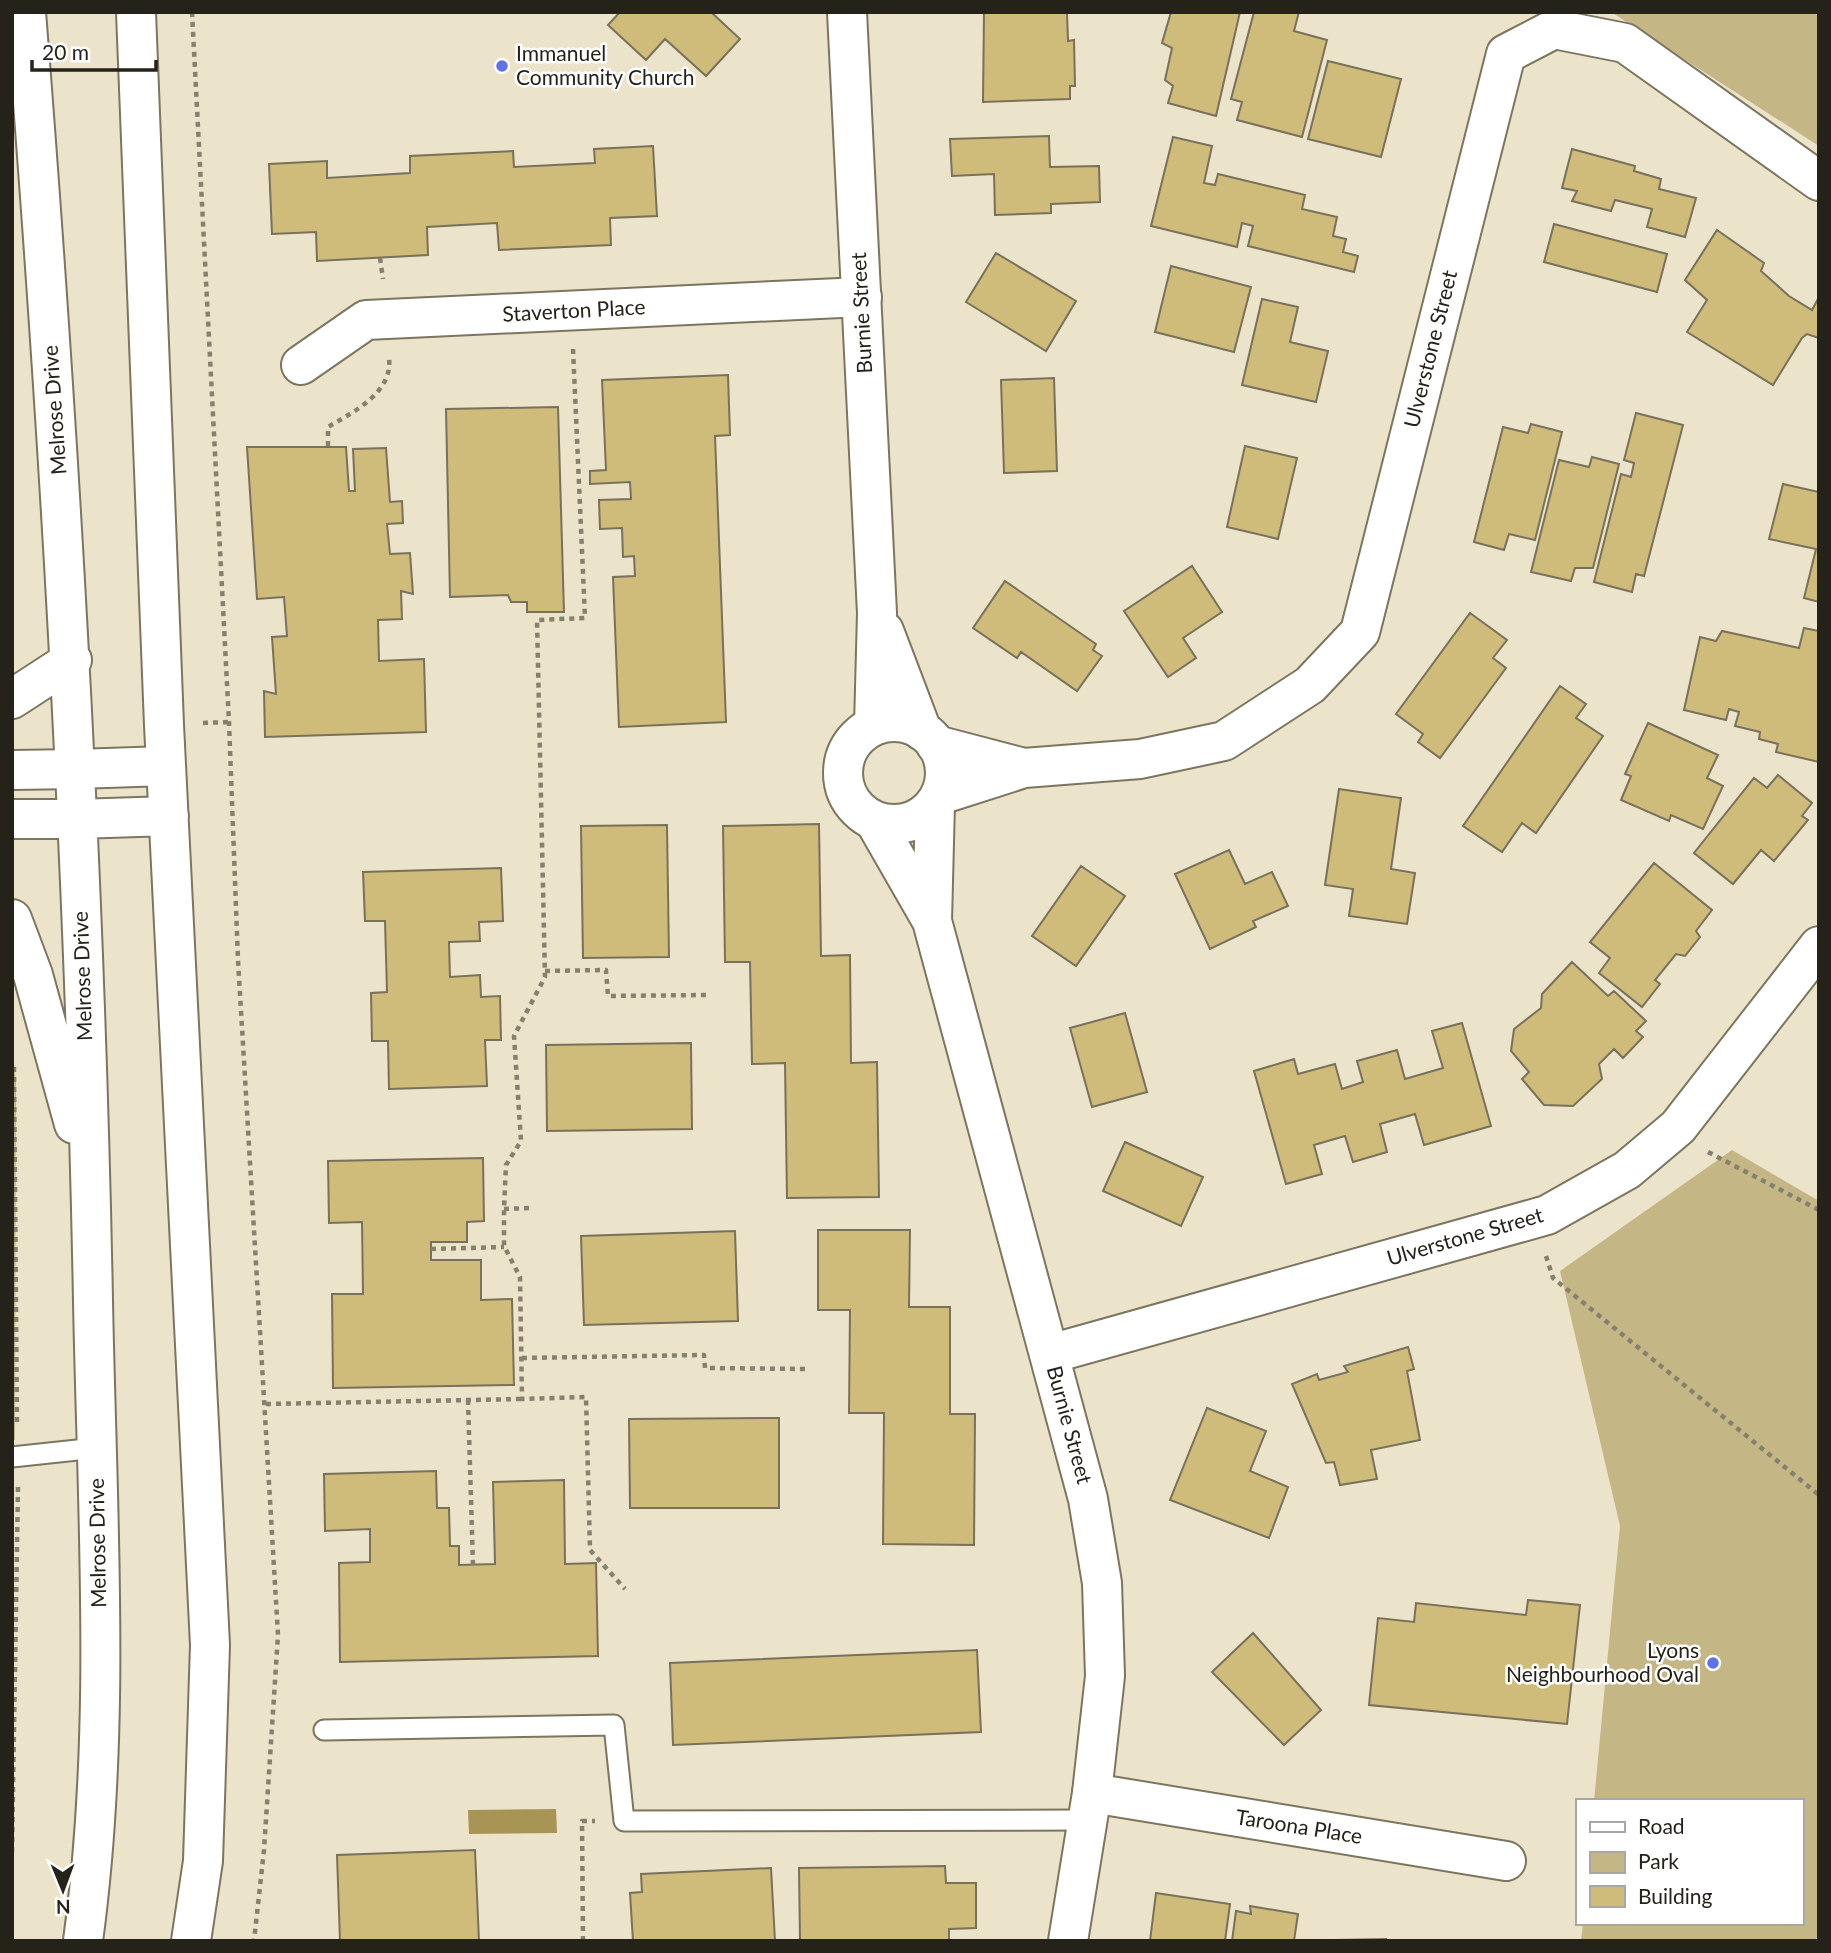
<svg xmlns="http://www.w3.org/2000/svg" width="1831" height="1953" font-family="Lato,sans-serif">
<style>
.green{fill:#c5b686}
.water{fill:#a89454}
.building{fill:#cfbb7a;stroke:#78715b;stroke-width:2}
.lines{fill:none;stroke-linecap:round;stroke-linejoin:round}
.service-casing{stroke:#7c755f;stroke-width:23}
.minor-casing{stroke:#7c755f;stroke-width:42}
.tertiary-casing{stroke:#7c755f;stroke-width:42}
.primary-casing{stroke:#7c755f;stroke-width:42}
.path{stroke:#86806f;stroke-width:4.5;stroke-dasharray:5 5;stroke-linecap:butt}
.service{stroke:#fff;stroke-width:19}
.minor{stroke:#fff;stroke-width:38}
.tertiary{stroke:#fff;stroke-width:38}
.primary{stroke:#fff;stroke-width:38}
.poi-dot{fill:#5f72e9;stroke:#fff;stroke-width:2.5}
.labels{text-anchor:middle;stroke-width:5;stroke-linejoin:round;paint-order:stroke}
.poi-label{font-size:21px;fill:#252219;stroke:#fff;text-anchor:start}
.street-label{font-size:21px;fill:#252219;stroke:#fff}
</style>
<rect width="100%" height="100%" fill="#ebe3ca"/>
<path class="green" d="M1611,12H1819V146Z
M12,1048L16,1081L15,1440L12,1441Z
M1732,1150L1819,1201V1941H1581L1583,1923H1801V1801H1594L1620,1526L1560,1271Z"/>
<path class="water" d="M556,1809L557,1833L469,1834L468,1810Z"/>
<path class="building" d="M620,12H711L740,39L706,76L665,39L646,60L608,25Z
M984,12H1067L1068,41L1074,40L1075,86H1070V99L983,102Z
M1171,12H1240L1216,116L1168,103L1173,86L1165,80L1172,48L1162,43Z
M1254,12H1299L1294,31L1327,40L1302,137L1237,120L1242,102L1231,99Z
M1328,61L1401,79L1381,157L1308,139Z
M1049,136L1050,167L1099,166L1100,202L1051,204V213L995,215L994,174L952,176L950,139Z
M1173,137L1212,146L1204,183L1215,185L1218,174L1305,195L1302,209L1337,217L1333,236L1346,239L1343,252L1358,256L1354,272L1248,246L1253,226L1242,223L1237,247L1151,226Z
M653,146L657,216L610,218L611,245L499,250L497,223L427,227L428,255L317,261L316,232L272,234L269,164L327,161V178L410,173V156L513,151L514,167L595,163L594,149Z
M1572,149L1635,166L1634,171L1661,179L1659,189L1696,198L1685,237L1647,227L1652,209L1615,200L1611,211L1572,201L1577,191L1562,188Z
M1554,224L1667,254L1657,292L1544,262Z
M1717,230L1764,263L1761,271L1789,296L1812,310L1819,297V338L1807,334L1802,338L1773,385L1687,332L1707,300L1685,280Z
M996,253L1076,301L1046,351L966,302Z
M1171,266L1251,287L1234,352L1155,332Z
M1262,299L1298,307L1290,342L1328,351L1316,402L1242,385Z
M728,375L730,435L715,436L726,722L619,727L613,577L635,576L634,556L623,557L622,528L600,529L599,500L631,499L630,482L590,484V471L606,470L602,380Z
M1054,378L1057,471L1004,473L1001,380Z
M558,407L564,612H527V602H511L508,595L450,597L446,409Z
M1636,413L1683,425L1644,576L1636,574L1632,592L1594,582L1621,474L1631,477L1634,463L1624,460Z
M1531,424L1562,432L1535,540L1509,534L1504,550L1474,542L1503,427L1528,433Z
M1245,446L1297,458L1278,539L1227,527Z
M247,447H346L349,491H355L353,449L386,448L390,502L402,501L403,523L387,524L390,554L410,553L413,594L401,591L402,619L378,620L379,661L424,659L426,732L265,737L264,691L276,694L272,637L287,636L284,597L257,599Z
M1592,457L1619,464L1593,568H1575L1571,581L1531,572L1559,460L1589,467Z
M1783,484L1819,492V602L1804,598L1816,549L1769,539Z
M1192,566L1222,612L1183,638L1196,658L1168,677L1124,611Z
M1005,581L1096,644L1093,650L1102,656L1077,691L1021,652L1017,658L973,628Z
M1470,613L1507,640L1493,658L1506,668L1440,758L1418,742L1423,734L1396,714Z
M1804,628L1819,631V762L1776,752L1778,744L1759,739L1760,732L1735,726L1739,712L1729,709L1726,720L1684,710L1700,637L1716,641L1722,631L1799,648Z
M1560,686L1586,704L1576,718L1603,736L1536,833L1522,823L1502,852L1463,826Z
M1648,723L1718,755L1707,778L1723,786L1703,829L1671,815L1669,821L1621,800L1631,776L1625,774Z
M1778,775L1812,803L1802,816L1808,820L1774,861L1761,850L1733,884L1694,853L1754,778L1767,788Z
M1339,789L1401,798L1391,869L1415,873L1407,924L1349,916L1353,889L1325,885Z
M819,824L821,956L850,955L851,1063L877,1062L879,1197L787,1198L785,1063L752,1064L750,962H725L723,826Z
M667,825L669,957L583,958L581,826Z
M1229,850L1245,884L1272,872L1288,906L1253,921L1256,927L1210,949L1175,874Z
M1654,863L1712,910L1696,931L1700,937L1685,956L1676,954L1655,980L1660,984L1642,1007L1599,973L1610,958L1590,942Z
M1081,866L1125,896L1076,966L1032,936Z
M501,868L503,921L479,922L480,941L449,942L450,977L480,975L481,997L500,996L501,1040H485L487,1086L389,1089L388,1041H372L371,993L387,992L385,921H365L363,872Z
M1572,962L1608,996L1614,991L1646,1021L1636,1031L1643,1037L1623,1058L1614,1049L1599,1064L1602,1079L1573,1106L1544,1105L1522,1079L1529,1072L1511,1051L1514,1029L1541,1008L1542,994Z
M1125,1013L1147,1092L1092,1107L1070,1028Z
M1462,1023L1491,1126L1424,1145L1415,1114L1380,1124L1387,1152L1353,1162L1345,1136L1314,1145L1322,1174L1286,1184L1254,1071L1294,1059L1298,1074L1335,1064L1342,1089L1363,1082L1357,1061L1397,1050L1405,1079L1443,1068L1432,1031Z
M691,1043L692,1129L547,1131L546,1045Z
M1125,1142L1203,1177L1181,1226L1103,1191Z
M483,1158L484,1221L467,1222V1242H431V1260H481V1300L512,1299L514,1385L333,1388L332,1294H363L362,1222L329,1223L328,1161Z
M818,1230H910L909,1307H950V1414H975L974,1545L883,1544L884,1413H849L850,1310H818Z
M735,1231L738,1321L584,1325L581,1236Z
M1408,1347L1414,1369L1407,1371L1420,1440L1371,1450L1377,1479L1340,1485L1334,1462L1326,1463L1292,1384L1317,1374L1319,1380L1348,1372L1344,1366Z
M1207,1408L1266,1431L1250,1471L1288,1487L1269,1538L1170,1500Z
M779,1418V1508H630L629,1419Z
M436,1471L437,1508H449L450,1546H459V1565L495,1564L493,1482L564,1480L565,1564L596,1563L598,1656L340,1662L339,1563L370,1562V1529L325,1531L324,1474Z
M1528,1600L1580,1605L1567,1724L1369,1705L1378,1618L1414,1622L1416,1603L1526,1615Z
M1253,1633L1321,1710L1284,1745L1212,1672Z
M977,1650L981,1732L673,1745L670,1663Z
M475,1850L479,1941H340L337,1855Z
M945,1866L946,1883H976V1928L949,1929V1941H800L799,1868Z
M771,1868L775,1941H633L630,1893L642,1892L641,1874Z
M1156,1893L1230,1904L1225,1941H1150Z
M1250,1906L1298,1914L1294,1941H1232L1236,1911L1251,1914Z
M1386,1939V1941H1337L1336,1940Z"/>
<g class="lines">
<defs>
<path id="service" d="M12,1457L96,1448
M324,1730L614,1725L624,1821L1087,1820"/>
<path id="minor" d="M301,365L366,320L862,297
M936,745L1024,768
M12,770L76,769
M940,795L1024,768L1140,759L1224,741L1310,685L1360,632L1506,54L1554,29L1625,43L1819,181
M12,819H77
M1050,1354L1547,1215L1627,1170L1678,1127L1819,946
M1092,1793L1506,1861"/>
<path id="tertiary" d="M847,12L877,613L874,726
M884,631L922,731
M843 773a51 51 0 1 1 102 0a51 51 0 1 1-102 0Z
M874,820L932,921L1088,1499L1102,1583L1105,1676L1092,1793L1068,1941
M932,921L935,803"/>
<path id="primary" d="M26,12C60,441 85,871 93,1301C97,1514 112,1729 83,1941
M136,12L164,725L210,1645L203,1861L191,1941
M12,699L72,660
M76,769L166,766
M77,819L169,816
M12,919L33,975L74,1124"/>
</defs>
<use href="#service" class="service-casing"/>
<use href="#minor" class="minor-casing"/>
<use href="#tertiary" class="tertiary-casing"/>
<use href="#primary" class="primary-casing"/>
<path class="path" d="M192,12L229,722L238,960L278,1635L264,1850L254,1941
M380,258L383,279
M573,349L585,618L537,620L545,977L514,1036L521,1141L506,1165L504,1209V1246L520,1277L522,1399L586,1397L590,1550L625,1589
M328,446V427C353,412 393,393 389,358
M203,723L229,722
M545,971L606,970L608,996L706,995
M14,1067L17,1425
M1708,1152L1819,1210
M504,1209L530,1208
M431,1249L504,1247
M1546,1256L1553,1278L1819,1495
M522,1358L704,1355L705,1368L807,1369
M468,1400L473,1565
M266,1404L522,1399
M12,1852L18,1487
M583,1941L582,1821H595"/>
<use href="#service" class="service"/>
<use href="#minor" class="minor"/>
<use href="#tertiary" class="tertiary"/>
<use href="#primary" class="primary"/>
</g>
<g class="poi-dot">
<circle cx="502" cy="66" r="7"/>
<circle cx="1713" cy="1663" r="7"/>
</g>
<g class="labels">
<g class="poi-label">
<text x="516" y="61">Immanuel<tspan x="516" dy="24">Community Church</tspan></text>
<text x="1699" y="1658" text-anchor="end">Lyons<tspan x="1699" dy="24">Neighbourhood Oval</tspan></text>
</g>
<g class="street-label">
<text transform="translate(574 311) rotate(-3)" y="7">Staverton Place</text>
<text transform="translate(862 313) rotate(-93)" y="7">Burnie Street</text>
<text transform="translate(1431 349) rotate(-76)" y="7">Ulverstone Street</text>
<text transform="translate(55 410) rotate(-94)" y="7">Melrose Drive</text>
<text transform="translate(83 976) rotate(-92)" y="7">Melrose Drive</text>
<text transform="translate(1465 1237) rotate(-16)" y="7">Ulverstone Street</text>
<text transform="translate(1069 1425) rotate(75)" y="7">Burnie Street</text>
<text transform="translate(98 1543) rotate(-91)" y="7">Melrose Drive</text>
<text transform="translate(1299 1827) rotate(9)" y="7">Taroona Place</text>
</g>
</g>
<rect width="1831" height="1953" fill="none" stroke="#252219" stroke-width="28"/>
<rect x="1576" y="1799" width="228" height="126" fill="#ffffff" stroke="#a8a7a3" stroke-width="2"/>
<rect x="1590" y="1822" width="35" height="10" fill="#ffffff" stroke="#a8a7a3" stroke-width="2"/>
<text x="1638" y="1834" font-size="21" fill="#252219">Road</text>
<rect x="1590" y="1852" width="35" height="21" fill="#c5b686" stroke="#a8a7a3" stroke-width="2"/>
<text x="1638" y="1869" font-size="21" fill="#252219">Park</text>
<rect x="1590" y="1886" width="35" height="21" fill="#cfbb7a" stroke="#a8a7a3" stroke-width="2"/>
<text x="1638" y="1904" font-size="21" fill="#252219">Building</text>
<g transform="translate(63 1890) rotate(179)" stroke="#ffffff" stroke-width="5" paint-order="stroke">
<path d="M0-5L12 26L0 18L-12 26Z" fill="#252219"/>
<text y="-10" font-size="19" font-weight="bold" text-anchor="middle" fill="#252219">N</text>
</g>
<path d="M32 60v10h124v-10" fill="none" stroke="#252219" stroke-width="3.5"/>
<text x="42" y="60" font-size="21" fill="#252219" stroke="#ffffff" stroke-width="5" paint-order="stroke">20 m</text>
</svg>
